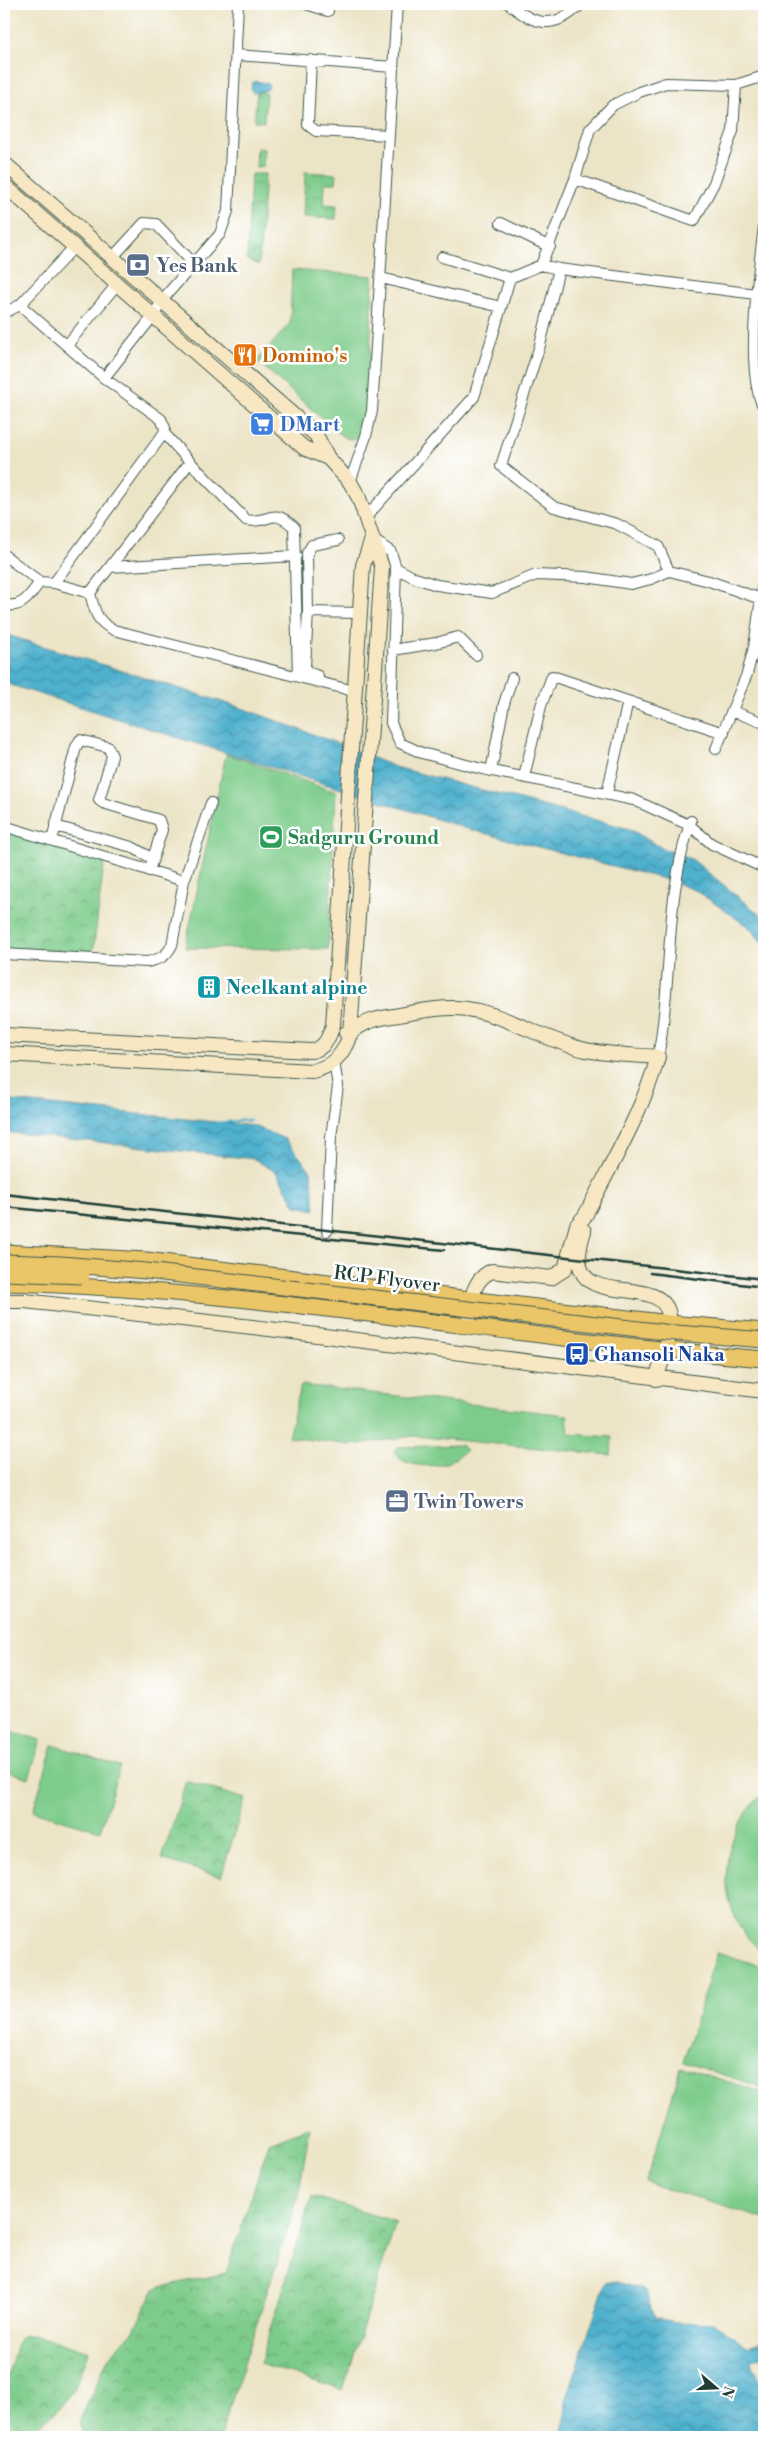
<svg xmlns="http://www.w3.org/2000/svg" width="768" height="2441" font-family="'Libre Bodoni',serif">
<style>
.grass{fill:#7ecc8b;stroke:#4e8460}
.park{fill:url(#park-crowns);stroke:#4e8460}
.water{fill:url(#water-waves);stroke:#377781}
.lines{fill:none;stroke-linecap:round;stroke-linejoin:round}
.stream{stroke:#4fb1ce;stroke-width:2.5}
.street-casing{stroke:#3e564a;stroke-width:12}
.secondary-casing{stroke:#3e564a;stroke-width:16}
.primary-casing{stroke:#3e564a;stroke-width:17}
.street{stroke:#fff;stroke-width:10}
.secondary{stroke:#f7e8c3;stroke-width:14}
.primary{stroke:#ebc669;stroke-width:15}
.rail{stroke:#1f3d34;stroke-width:2.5}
.primary-bridge-casing{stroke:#3e564a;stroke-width:17;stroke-linecap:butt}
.primary-bridge{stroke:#ebc669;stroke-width:15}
.labels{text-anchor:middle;stroke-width:5;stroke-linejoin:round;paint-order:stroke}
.service-label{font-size:19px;font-weight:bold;fill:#4e5e75;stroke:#fff;text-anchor:start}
.food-label{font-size:19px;font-weight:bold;fill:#c56008;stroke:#fff;text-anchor:start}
.shop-label{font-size:19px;font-weight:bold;fill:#366cbe;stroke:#fff;text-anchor:start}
.leisure-label{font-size:19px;font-weight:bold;fill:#27864d;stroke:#fff;text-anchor:start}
.culture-label{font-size:19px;font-weight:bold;fill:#0d838f;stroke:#fff;text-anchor:start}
.street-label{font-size:19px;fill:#1f3d34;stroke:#fff}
.transit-label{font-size:19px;font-weight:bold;fill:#164399;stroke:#fff;text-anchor:start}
</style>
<defs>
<pattern id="park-crowns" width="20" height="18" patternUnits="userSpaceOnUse" patternTransform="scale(1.25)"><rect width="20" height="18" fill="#7ecc8b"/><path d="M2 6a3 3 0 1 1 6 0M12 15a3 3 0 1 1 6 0" fill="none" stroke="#67a772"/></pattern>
<pattern id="water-waves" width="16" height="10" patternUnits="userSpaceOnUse" patternTransform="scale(1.25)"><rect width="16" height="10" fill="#4fb1ce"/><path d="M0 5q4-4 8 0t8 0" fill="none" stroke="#4191a8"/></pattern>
</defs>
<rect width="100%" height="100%" fill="#fff"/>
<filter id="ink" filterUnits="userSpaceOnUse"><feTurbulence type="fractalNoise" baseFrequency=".02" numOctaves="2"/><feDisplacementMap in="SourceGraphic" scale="10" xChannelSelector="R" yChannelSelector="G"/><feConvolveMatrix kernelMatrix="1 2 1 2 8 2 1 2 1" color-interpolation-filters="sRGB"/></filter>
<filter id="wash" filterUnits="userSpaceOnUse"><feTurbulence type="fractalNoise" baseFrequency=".0096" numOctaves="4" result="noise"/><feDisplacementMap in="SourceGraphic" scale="20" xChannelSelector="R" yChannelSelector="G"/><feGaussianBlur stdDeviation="1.12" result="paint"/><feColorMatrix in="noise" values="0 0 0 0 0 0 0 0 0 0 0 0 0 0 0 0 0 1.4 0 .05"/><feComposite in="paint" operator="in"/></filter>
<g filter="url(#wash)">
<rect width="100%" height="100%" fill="#ece4c6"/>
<path class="grass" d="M257,148L264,149L263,167H256Z
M292,270L373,276L368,410L360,433L356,439H350L342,436L257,361L290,323Z
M226,754L336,792L328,949L185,948Z
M301,1385L567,1415L569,1434L612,1437L611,1455L414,1436L352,1445L288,1437Z
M461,1445L466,1450C460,1455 453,1461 446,1463C432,1468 402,1467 394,1452L398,1447Z
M4,1729L41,1740L29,1778L4,1770Z
M53,1745L120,1766L100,1831L33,1811Z
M764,1793V1954C759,1948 752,1943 747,1937C713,1893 723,1829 764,1793Z
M717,1952L764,1967V2088L683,2062Z
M681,2067L764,2093V2219L646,2182Z"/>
<path class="park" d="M257,92L266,93L264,122L254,121Z
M305,172L337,174L336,183H325L324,204L337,205L336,219L303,217Z
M251,174H265L259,265L247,260Z
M5,826L105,856L93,953L4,949Z
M186,1781L245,1799L221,1877L162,1859Z
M310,2127L298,2197L220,2437H83L80,2420L108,2358L134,2330L155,2288L226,2273L269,2143Z
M312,2196L396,2222L343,2390L260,2364Z
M35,2335L89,2351C79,2384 61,2418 26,2430C19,2433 12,2436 4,2435V2387L18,2341L22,2336Z"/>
<path class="water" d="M256,81L267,83L269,86L267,90L253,93L251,89L252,83Z
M4,634L239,707L334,742L395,767L630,829L662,848L693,860L764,918V945L750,928L697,891L668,880L471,830L4,683Z
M4,1100L254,1126L285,1139L311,1171L315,1210L296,1206L276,1172L254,1159L4,1132Z
M614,2281L646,2291L655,2318L676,2322L714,2323L747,2346L764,2341V2357L756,2358L752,2362L764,2391V2437H560L565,2420L566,2401L605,2283Z"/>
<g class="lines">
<path class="stream" d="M216,1123L250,1120"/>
</g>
</g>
<g filter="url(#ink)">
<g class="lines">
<defs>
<path id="street" d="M306,4L328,11
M509,4C535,26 555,30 581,4
M237,55L393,67
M311,60L308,125L316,131L389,135
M575,179L694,221L714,183L733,131L736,85
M501,223L550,247
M764,226C759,266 744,375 764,408
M113,257L144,223L156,224L194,264
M442,257L510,278
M541,265L575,179L590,129L613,105L639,92L666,83L736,85L764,76
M559,269L540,345L501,466L554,507L617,524L658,546L669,571L709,581L761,599
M381,278L501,307
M20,305L104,378L161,419L165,428L164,433L54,583
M4,313L20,305L75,246
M67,345L118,283
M104,378L154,315L162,300L220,234L228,211L238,4
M190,462L246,520C271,525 270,505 294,527L298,675
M350,482L366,436L372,411L397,4
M367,516L474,397L510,278L541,265L559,269L756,294
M372,539L391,552L396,568L391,723L400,743L422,753L478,768L634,800L689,825L712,844L764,868
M338,540L312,545L307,553L308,612L360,613
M4,555L40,582L54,583L90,593
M110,567L296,556
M396,568L415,578L437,585L492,593L536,575L586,577L631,584L651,579L669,571
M90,593C95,612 96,621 114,630L354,691
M90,593L190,462L164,433
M4,604C22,610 30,595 40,582
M308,612L305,667L306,671L318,676
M393,650L436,643L458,637L476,655
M732,711L764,723
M716,749L747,674L754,647L764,577
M491,771L504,704L512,678
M524,777L541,706L552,676L724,733
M607,793L628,701
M4,826L184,881
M55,826L132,847L153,859
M52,840L76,747L80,740L108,747L112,756L99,800L103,803L159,820L162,830L149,871
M4,954L147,962C160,959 166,957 172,945L184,881L211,803
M658,1057C673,979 664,898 691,821
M327,1231L331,1137L338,1086L334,1062"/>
<path id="secondary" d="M4,163L316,435L328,458L350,482L359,498L382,567L350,1034C344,1054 333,1067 312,1071L4,1054
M4,185L304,448L328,458
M346,1033L350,1034C364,1020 380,1018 399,1015C421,1011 444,1006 467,1009C508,1015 545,1041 586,1050C610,1055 634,1055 658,1057C642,1113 611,1164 585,1216L577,1225L565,1269L551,1278L492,1271C470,1280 471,1305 468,1326
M4,1035L311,1051C325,1049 329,1037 333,1025L363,565L372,539
M584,1231C555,1320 660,1267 669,1315C673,1335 662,1360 656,1379
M4,1301H25L261,1328L764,1391"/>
<path id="primary" d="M4,1252L146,1260L670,1323L764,1331
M4,1283C259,1290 510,1338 764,1359"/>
</defs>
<use href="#street" class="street-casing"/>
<use href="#secondary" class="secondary-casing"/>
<use href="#primary" class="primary-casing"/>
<use href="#street" class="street"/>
<use href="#secondary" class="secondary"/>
<use href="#primary" class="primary"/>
<path class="rail" d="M4,1194L764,1279
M4,1207L444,1250
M650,1273L764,1287"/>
<defs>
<path id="primary-bridge" d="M4,1262L61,1264L146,1271L664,1332L764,1340
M4,1273L82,1276"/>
</defs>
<use href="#primary-bridge" class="primary-bridge-casing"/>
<use href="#primary-bridge" class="primary-bridge"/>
</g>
</g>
<defs>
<symbol id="bank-square" viewBox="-11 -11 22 22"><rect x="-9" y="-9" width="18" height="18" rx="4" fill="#5c6f8a" stroke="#fff"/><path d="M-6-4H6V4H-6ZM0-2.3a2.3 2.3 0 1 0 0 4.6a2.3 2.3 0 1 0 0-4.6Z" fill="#fff"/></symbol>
<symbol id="restaurant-square" viewBox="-11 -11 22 22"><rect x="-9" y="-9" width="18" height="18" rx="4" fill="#e8710a" stroke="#fff"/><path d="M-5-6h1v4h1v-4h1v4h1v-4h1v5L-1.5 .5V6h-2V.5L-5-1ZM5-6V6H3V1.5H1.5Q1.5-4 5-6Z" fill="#fff"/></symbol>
<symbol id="supermarket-square" viewBox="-11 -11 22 22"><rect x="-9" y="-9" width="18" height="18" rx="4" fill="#3f7fe0" stroke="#fff"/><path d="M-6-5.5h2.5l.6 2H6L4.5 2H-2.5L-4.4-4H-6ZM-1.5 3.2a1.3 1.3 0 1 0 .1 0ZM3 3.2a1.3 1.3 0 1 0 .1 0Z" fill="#fff"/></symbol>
<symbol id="stadium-square" viewBox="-11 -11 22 22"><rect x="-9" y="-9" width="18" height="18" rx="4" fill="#2e9e5b" stroke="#fff"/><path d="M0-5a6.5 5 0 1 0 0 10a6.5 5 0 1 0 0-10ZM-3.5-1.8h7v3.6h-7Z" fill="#fff"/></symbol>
<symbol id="building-square" viewBox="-11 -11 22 22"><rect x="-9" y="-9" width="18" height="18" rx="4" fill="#0f9aa8" stroke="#fff"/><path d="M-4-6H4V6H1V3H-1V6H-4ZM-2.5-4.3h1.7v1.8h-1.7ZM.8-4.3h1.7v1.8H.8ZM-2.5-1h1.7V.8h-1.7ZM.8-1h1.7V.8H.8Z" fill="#fff"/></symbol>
<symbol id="bus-square" viewBox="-11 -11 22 22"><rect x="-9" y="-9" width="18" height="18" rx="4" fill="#1a4fb4" stroke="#fff"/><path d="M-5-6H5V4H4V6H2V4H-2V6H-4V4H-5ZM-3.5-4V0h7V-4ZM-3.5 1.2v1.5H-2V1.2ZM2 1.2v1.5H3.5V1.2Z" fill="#fff"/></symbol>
<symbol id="office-square" viewBox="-11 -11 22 22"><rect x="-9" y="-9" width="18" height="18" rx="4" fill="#5c6f8a" stroke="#fff"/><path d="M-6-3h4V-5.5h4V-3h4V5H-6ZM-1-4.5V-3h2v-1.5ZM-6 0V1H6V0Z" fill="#fff"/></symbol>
</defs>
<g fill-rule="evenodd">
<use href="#bank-square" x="124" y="251" width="28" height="28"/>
<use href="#restaurant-square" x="231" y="341" width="28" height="28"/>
<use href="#supermarket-square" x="248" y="410" width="28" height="28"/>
<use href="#stadium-square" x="257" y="823" width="28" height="28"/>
<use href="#building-square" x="195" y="973" width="28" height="28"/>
<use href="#bus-square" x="563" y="1340" width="28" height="28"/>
<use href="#office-square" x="383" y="1487" width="28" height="28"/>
</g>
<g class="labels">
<g class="service-label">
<text x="156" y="272">Yes Bank</text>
<text x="414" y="1508">Twin Towers</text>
</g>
<g class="food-label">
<text x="262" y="362">Domino's</text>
</g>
<g class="shop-label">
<text x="280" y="431">DMart</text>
</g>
<g class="leisure-label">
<text x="288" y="844">Sadguru Ground</text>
</g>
<g class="culture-label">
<text x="226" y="994">Neelkant alpine</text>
</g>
<g class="street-label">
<text transform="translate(387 1278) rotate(7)" y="7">RCP Flyover</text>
</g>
<g class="transit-label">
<text x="594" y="1361">Ghansoli Naka</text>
</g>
</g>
<rect width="768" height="2441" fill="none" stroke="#fff" stroke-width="20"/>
<g transform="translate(716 2388) rotate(109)" stroke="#ffffff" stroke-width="4" paint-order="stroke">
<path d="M0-4L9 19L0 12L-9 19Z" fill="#1f3d34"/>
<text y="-8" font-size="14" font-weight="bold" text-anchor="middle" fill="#1f3d34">N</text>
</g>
</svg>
